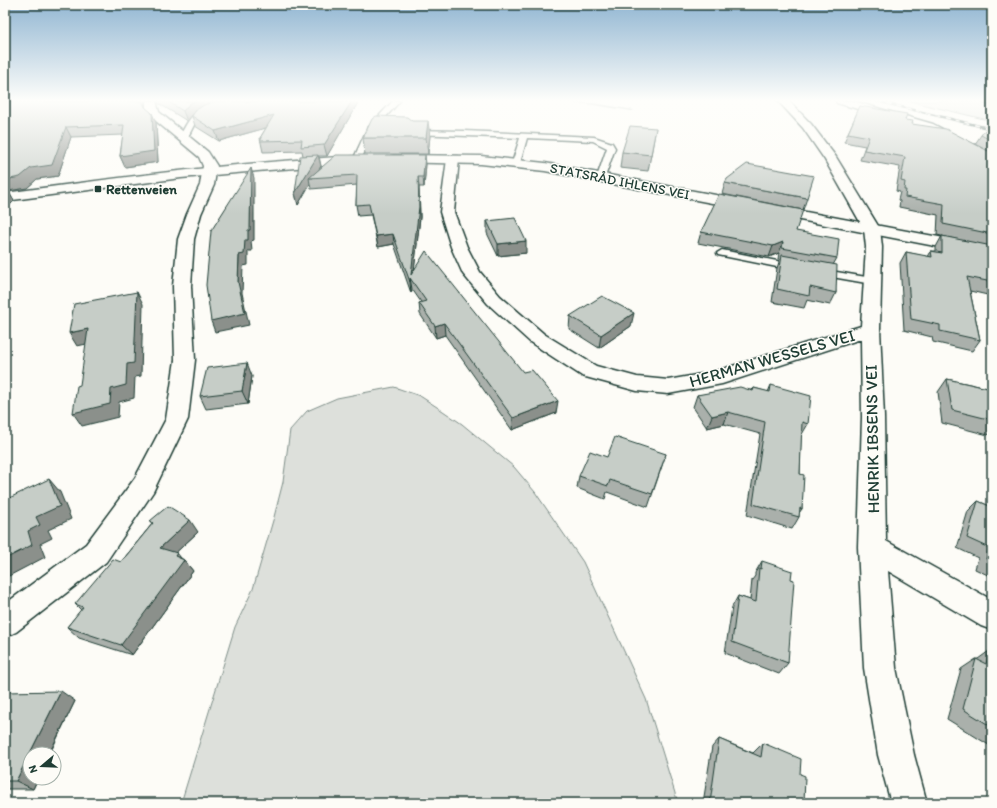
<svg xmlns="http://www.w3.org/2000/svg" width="997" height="808" font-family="Itim,sans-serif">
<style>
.green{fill:#dde0db;stroke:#7e8e88}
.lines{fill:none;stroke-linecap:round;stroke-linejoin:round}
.stream{fill:#75877f;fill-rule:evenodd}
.service-casing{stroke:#1f3d34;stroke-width:3}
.minor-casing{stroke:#1f3d34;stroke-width:3}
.tertiary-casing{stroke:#1f3d34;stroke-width:3}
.service{fill:#fdfcf7;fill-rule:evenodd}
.minor{fill:#fdfcf7;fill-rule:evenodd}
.tertiary{fill:#fdfcf7;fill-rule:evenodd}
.rail-casing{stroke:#1f3d34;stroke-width:2.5}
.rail{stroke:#fdfcf7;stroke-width:1.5;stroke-dasharray:5;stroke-linecap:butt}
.wall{fill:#aab0ab;stroke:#1f3d34}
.shaded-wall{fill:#8b908b;stroke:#1f3d34}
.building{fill:#c6cdc7;stroke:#1f3d34}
.poi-dot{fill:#1f3d34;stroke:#fdfcf7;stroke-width:1.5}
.labels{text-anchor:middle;stroke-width:3;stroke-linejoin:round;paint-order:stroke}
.far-street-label{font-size:14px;fill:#1f3d34;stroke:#fdfcf7}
.far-poi-label{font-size:14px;font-weight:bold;fill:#1f3d34;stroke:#fdfcf7;text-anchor:start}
.street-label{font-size:17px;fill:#1f3d34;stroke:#fdfcf7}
</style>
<rect width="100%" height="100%" fill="#fdfcf7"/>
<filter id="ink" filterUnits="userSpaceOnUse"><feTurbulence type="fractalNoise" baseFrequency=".025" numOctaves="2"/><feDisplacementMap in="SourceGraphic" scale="8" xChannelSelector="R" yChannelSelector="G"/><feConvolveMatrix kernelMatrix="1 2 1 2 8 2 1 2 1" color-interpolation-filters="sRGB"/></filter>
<g filter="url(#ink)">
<path class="green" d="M909,101H990L992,102V121Z
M394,387L420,396L443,411L462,424L514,467L535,492L583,562L646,699L678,803H181L235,627L253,589L274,517L283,482L290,430L307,411L337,398Z"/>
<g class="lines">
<path class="stream" d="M551,101L594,103L634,110L632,111L594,105Z"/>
<defs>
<path id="service" d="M227,101H242C233,108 214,107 201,116C193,122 192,133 185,140H179L178,138C183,132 185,125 190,119C199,108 215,105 227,101Z
M393,101H400L374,130L360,162H354L353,160L367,129Z
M411,130L464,131L594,137L612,143L615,148L605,177L601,180L597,177L607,148L593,141L527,138L520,163L516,165L512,163L520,138L414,134L410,132Z
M722,250L797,265L802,268L797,271L718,255L717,253Z
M819,269L872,278L878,281L872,284L815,274L814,272L815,270Z"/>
<path id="minor" d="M146,101H156L159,112L208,152L217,166L214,185L201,214L194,239L191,286L195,360L188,419L153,492L106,562L16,632L5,637V604L86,544L135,478L166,419L175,360L173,286L178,239L187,214L200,185L203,166L199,157L150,116L146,107Z
M778,101H789L811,124L836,157L880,229L882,247L880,329L884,417L886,541L992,600V630L981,626L888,571L896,668L914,755L927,803H891L878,755L864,668L858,547L862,417L861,339L722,384L668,394L637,391L582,376L530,342L488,304L463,274L451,247L440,212L447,159L448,156H458L459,159L454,212L467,247L480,272L500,296L544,334L596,366L637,377L668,380L713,372L861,326L866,247L864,229L825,160L803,128Z
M836,101H853L933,124L992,155V164L925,128L837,103Z
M983,101H992V105L984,103Z"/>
<path id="tertiary" d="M396,155L481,156L545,163L992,247V257L545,171L481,164L391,162L390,159L391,156Z
M358,156L363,157L364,160L363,163L269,170L181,178L5,201V193C122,177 240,162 358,156Z"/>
</defs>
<use href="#service" class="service-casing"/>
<use href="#minor" class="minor-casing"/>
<use href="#tertiary" class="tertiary-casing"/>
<use href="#service" class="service"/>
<use href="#minor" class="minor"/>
<use href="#tertiary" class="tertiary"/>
<defs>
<path id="rail" d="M877,101L992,129"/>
</defs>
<use href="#rail" class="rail-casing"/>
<use href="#rail" class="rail"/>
</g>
<path class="wall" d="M5,101H144L145,107L156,123L158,162L125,167L120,156L123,135L71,137L58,176L37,179L27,188L8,191L14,201L5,210Z
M157,101H359L327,156H319L321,166L318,171L426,164L424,187H419L420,217L414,270L556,413L512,430L445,335L436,338L420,314L419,303L421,302L412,289L411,293L394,244L378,247L371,215L358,216L356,205L357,185L311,189L310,184L298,205L295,193L303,156L302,151L263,152L260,138L266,128L219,141L195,126L192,116L193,114L187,121L158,103Z
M860,106L905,120L912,124L975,144L981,135L992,132V296L970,291L980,340L972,351L933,342L932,337L904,330L900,263L906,252L928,257L931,251H936V247L942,236L959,240L937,235L938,215L899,207L900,201L898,200L900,192L896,191L900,167L860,160L865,146L844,142Z
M656,128L648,171L620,168L622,152Z
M430,136L428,154H365L363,138Z
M725,183L807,198L803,210L722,194Z
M487,221L526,253L498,256L487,233Z
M796,231L837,258L833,265L836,293L830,305L807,300L804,308L772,302L777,268L780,259H778L779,253L769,257L698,243L701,232Z
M570,316L631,326L599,348L569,329Z
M252,376L248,404L206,409L200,396Z
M947,379L992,389V431L988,435L942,423L938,392Z
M771,385L808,424L801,436L800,474L802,509L799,513V517L792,529L747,515L760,434L724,424L707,428L693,407L697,395L752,390L754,388L768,392Z
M666,454L648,507L607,492L605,499L577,488L579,476L607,457Z
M978,501L992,507V577L975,569L978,558L957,548L968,511Z
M150,521L198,532L175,553H177L181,558L184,560L193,571L132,655L79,638L67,627L81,610L75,604L121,562L152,524Z
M762,561L788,663L779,674L725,653L732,607L738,596L750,600L752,580L755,576V573Z
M989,651L992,653V747L947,719L961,669L976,659H978Z
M5,692L75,701L33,789H5Z
M719,739L753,753L763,743L800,774L804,803H703L712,747Z"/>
<path class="shaded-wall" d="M195,101H222L193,114L187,121L183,111L189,104Z
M352,101H359L327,156L324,145Z
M152,113L156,123L158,162L125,167L120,156Z
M274,115L276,125L219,141L215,131Z
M428,121L430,136L428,154L426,138Z
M66,127L71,137L58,176L37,179L27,188L8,191L14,201L5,210V180L31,168Z
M318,155L321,166L313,178H309L310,184L298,205L295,193Z
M425,155L426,164L424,187L423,177Z
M251,168L254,178V240L251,241L252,251H248V265L243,266L242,293L249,325L215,332L211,321L238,282L239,255L245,240L248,230Z
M418,177L419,187L420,217L413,281L411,275Z
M393,234L394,244L378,247L376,236Z
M526,241V253L498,256V244Z
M783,242L779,253L769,257L773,246Z
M410,278L412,289L411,293L410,282Z
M137,292L143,304L141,376L135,377L134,398L119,402L118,417L82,426L73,413L127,364Z
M634,313L631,326L599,348L601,335Z
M444,323L445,335L436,338L435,326Z
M88,329L96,342L77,346L69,333Z
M247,363L252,376L248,404L242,391Z
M558,401L556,413L512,430L513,418Z
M728,412L724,424L707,428L712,416Z
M49,479L60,492L71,519L48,530L52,538L40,544L45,557L5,578V559L28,531L36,517Z
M190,520L198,532L169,559L160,548Z
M177,553L183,562L184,560L193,571L132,655L121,645Z
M61,691L75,701L49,754H30V778H38L33,789L16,781Z"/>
<path class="building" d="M5,101H142L145,107L152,113L154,151L120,156L124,125L66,127L52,165L31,168L20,177L5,180Z
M167,101H195L189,104L183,111Z
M216,101H352L324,145L301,147L302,140L260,141L262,138H260L274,115L215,131L192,116L196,110L204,105Z
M860,106L907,114L905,120L913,121L912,124L946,129L992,153V234L943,224L944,204L905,197L906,190H904L905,182L901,181L905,157L864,150L869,137L848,133Z
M376,116L407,117L412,121H428L426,138H363L372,119Z
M630,126L656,128L651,155L622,152Z
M985,130L992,132V141L981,135Z
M318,155L295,193L300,156Z
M336,155H425L423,177H418L419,207L411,275L426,251L523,372L532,370L558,401L513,418L444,323L435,326L419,303L426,301L410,278V282L393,234L376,236L369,204L356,205L357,175L309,178Z
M747,164L814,176L807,198L725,183L727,179Z
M251,168L250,230H248V240H245L244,254L239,255L238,282L245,313L211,321L206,285L211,231Z
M719,194L803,210L796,231L839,239L837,258L782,248L783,242L773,246L701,232Z
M515,218L526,241L498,244L487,221Z
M942,236L992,246V282L967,277L980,340L940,331V325L911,319L906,252L932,257L931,251L942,253Z
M782,255L837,265L836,293L810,287L809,296L777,289Z
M137,292L134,363L127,364L126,385L111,389L110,404L73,413L77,386L80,385L88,329L69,333L74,304Z
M602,296L634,313L601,335L570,316Z
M247,363L242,391L200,396L207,368Z
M947,379L992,389V420L952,410Z
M771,385L811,396L808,424L802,422L800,474L804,475L802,509L800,508L799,517L753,504L765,422L728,412L712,416L697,395L740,387L753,391L754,388L770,392Z
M615,437L666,454L652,494L610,480L608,486L579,476L590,451L607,457Z
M49,479L60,506L36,517L40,525L28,531L32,545L5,559V500Z
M978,501L992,507V562L986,559L989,548L967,538Z
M168,506L190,520L160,548L177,553L175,556L184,560L121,645L67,627L83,607L75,604L113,559L121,562L153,523L150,521Z
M762,561L792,571L791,579L794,580L788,663L732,642L738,596L756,602L759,568L761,569Z
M989,651L992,653V727L963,709L976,659L986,664Z
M61,691L16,781H5V692Z
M719,739L761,757L763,743L801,759L800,774L805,776L804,803H710Z"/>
</g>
<linearGradient id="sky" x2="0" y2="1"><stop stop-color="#91b6d2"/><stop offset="0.47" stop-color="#fefefb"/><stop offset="1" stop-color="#fefefb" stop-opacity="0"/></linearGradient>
<rect width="997" height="214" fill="url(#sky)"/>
<rect class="poi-dot" x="94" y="185" width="8" height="8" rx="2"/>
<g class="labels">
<g class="far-street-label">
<text transform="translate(620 181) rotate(11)" y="5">STATSRÅD IHLENS VEI</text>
</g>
<g class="far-poi-label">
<text x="106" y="194">Rettenveien</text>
</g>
<g class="street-label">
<text transform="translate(772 358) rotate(-16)" y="6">HERMAN WESSELS VEI</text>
<text transform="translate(872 439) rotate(-91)" y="6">HENRIK IBSENS VEI</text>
</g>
</g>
<rect width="997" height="808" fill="none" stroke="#fdfcf7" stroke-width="20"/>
<rect x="10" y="10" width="977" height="788" fill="none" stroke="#1f3d34" stroke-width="1.5" filter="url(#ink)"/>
<g transform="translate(42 766) rotate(251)"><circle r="19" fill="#fdfcf7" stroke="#a4b0a9"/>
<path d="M0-3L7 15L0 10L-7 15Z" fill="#1f3d34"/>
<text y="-6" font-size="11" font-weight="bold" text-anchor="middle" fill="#1f3d34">N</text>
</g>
</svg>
